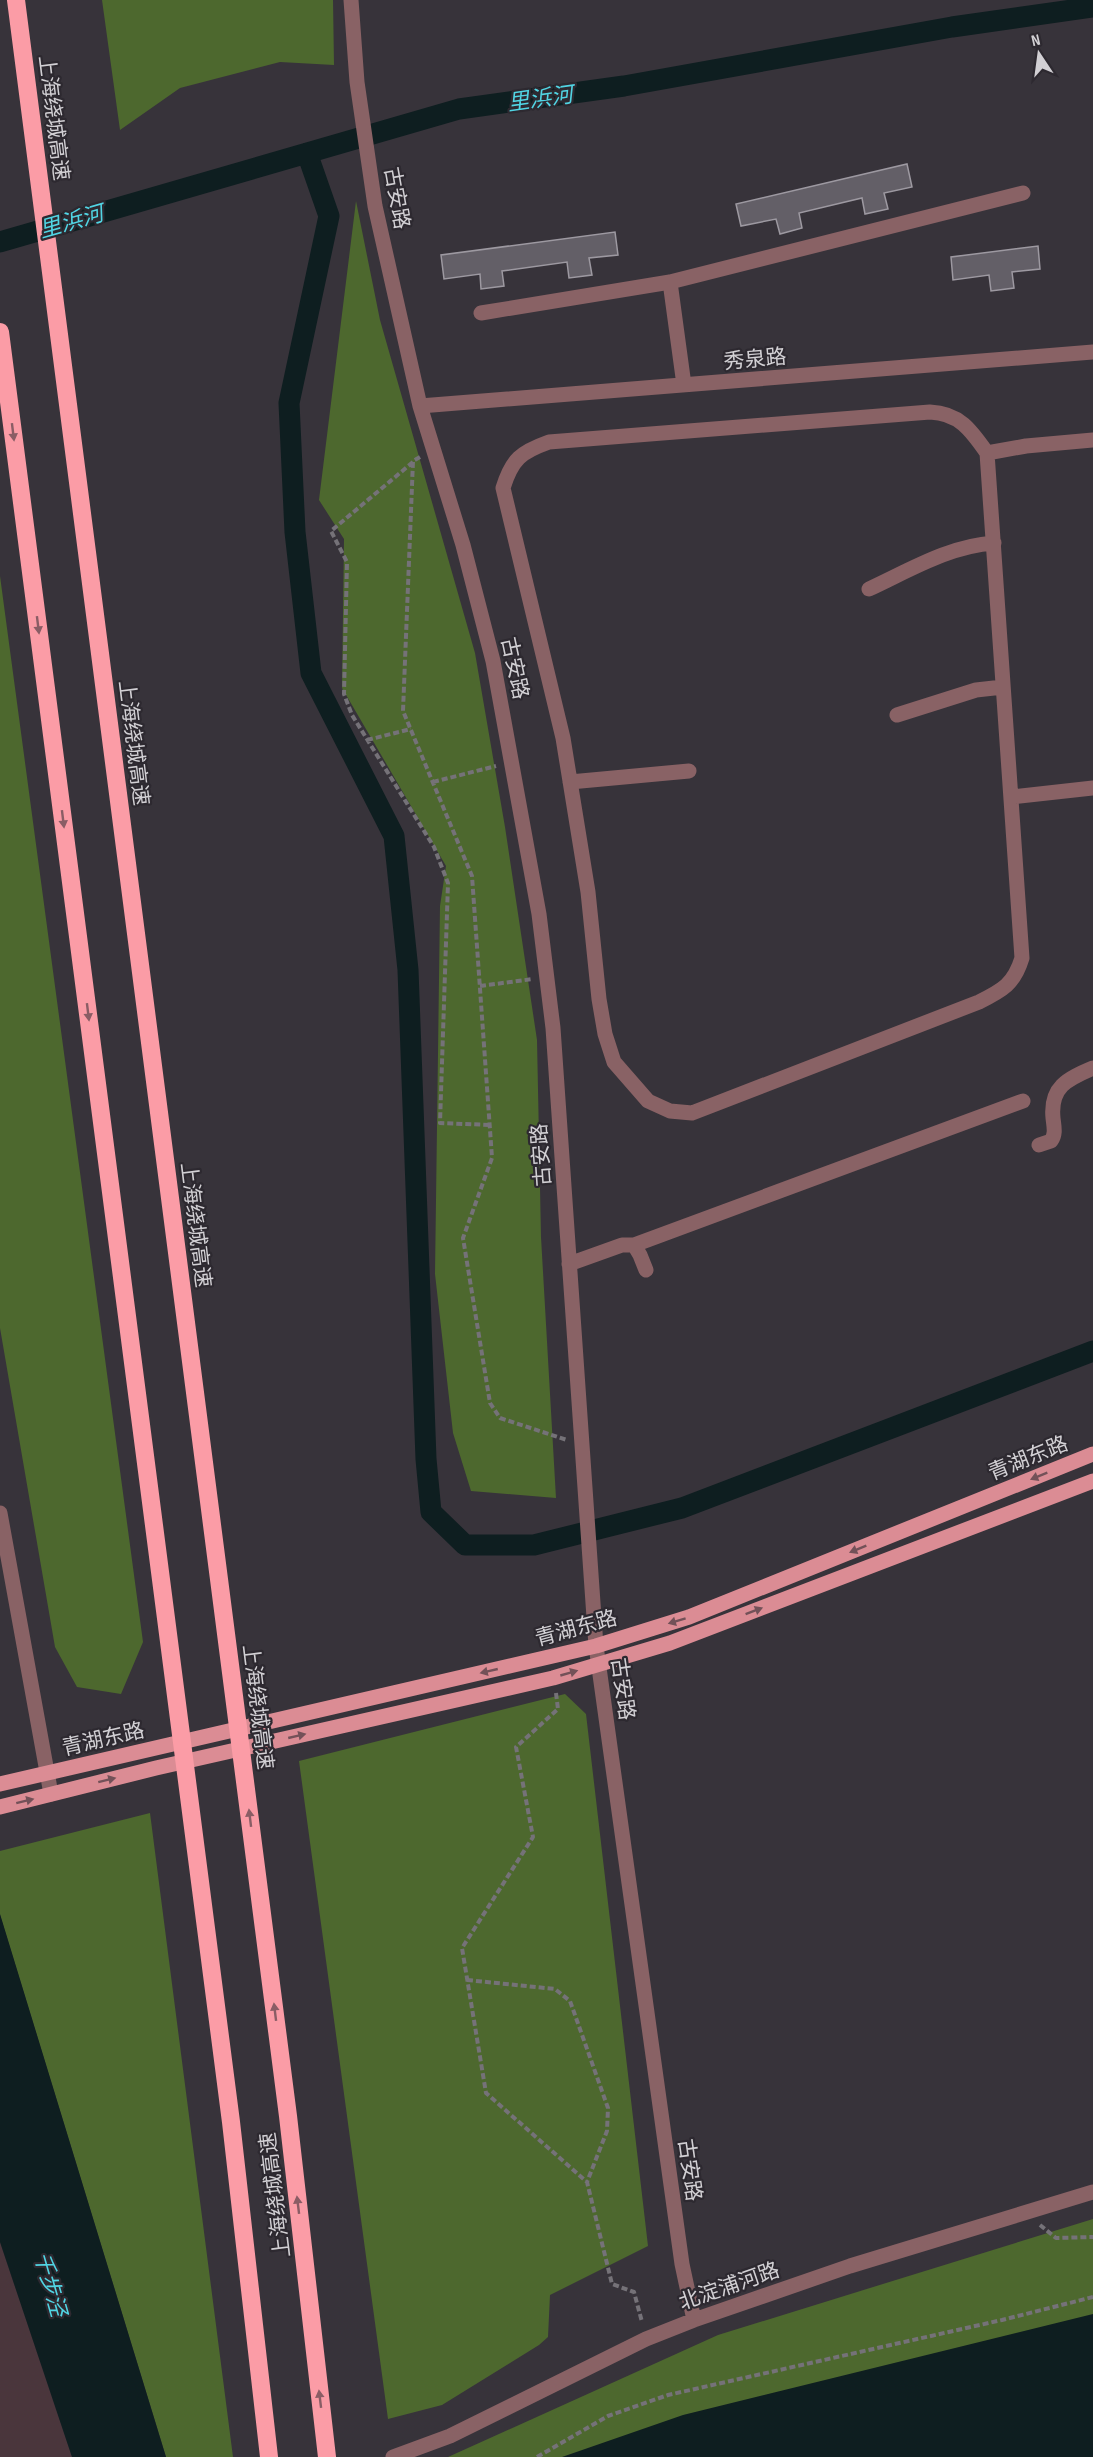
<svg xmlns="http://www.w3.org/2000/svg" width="1093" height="2457" font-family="'Sofia Sans Condensed','Noto Sans SC',sans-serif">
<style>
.education{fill:#4a363c}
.green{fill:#4d682e}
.water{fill:#0e1e20}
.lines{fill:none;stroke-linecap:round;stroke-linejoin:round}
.canal{stroke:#0e1e20;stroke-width:21}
.building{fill:#635f67;stroke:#9d99a1;stroke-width:1.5}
.path{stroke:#757278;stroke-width:4;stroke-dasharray:6 3;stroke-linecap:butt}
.minor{stroke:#896265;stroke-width:15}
.major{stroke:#db8c94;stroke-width:15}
.highway{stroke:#fb9ca6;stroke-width:18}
.oneway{fill:#8a5d65}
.oneway2{fill:#735158}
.labels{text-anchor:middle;stroke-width:4.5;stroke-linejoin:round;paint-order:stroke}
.street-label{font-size:21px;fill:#d2d0d4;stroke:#2d2930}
.water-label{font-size:22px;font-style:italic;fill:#51d5e4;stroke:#2d2930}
</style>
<rect width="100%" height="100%" fill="#37333a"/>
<path class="education" d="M0,2242L72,2457H0Z"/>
<path class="green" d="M102,0H333L334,65L280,62L180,88L120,130Z
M356,201L380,320L475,653L505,827L537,1040L541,1237L556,1498L471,1491L453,1433L435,1274L440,906L446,866L342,688L344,539L319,500Z
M0,576L143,1642L121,1694L77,1687L55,1647L0,1328Z
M565,1694L586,1714L648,2246L550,2295L548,2337L539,2345L442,2405L388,2419L299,1761Z
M150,1813L233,2457H166L0,1915V1851Z
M1093,2219V2457H448L718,2335Z"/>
<path class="water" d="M0,1914L166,2457H72L0,2242Z
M1093,2314V2457H562L683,2415Z"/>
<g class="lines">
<path class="canal" d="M307,153L329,216L289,403L295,532L311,673L394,836L408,970L426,1459L431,1512L465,1545H534L682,1508L1093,1351
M0,242L459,109L624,86L952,27L1093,7"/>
</g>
<path class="building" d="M907,164L912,187L884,193L888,209L865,214L862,198L799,213L802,228L780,234L776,219L741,226L736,204Z
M615,232L618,255L589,258L592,275L569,278L567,262L502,271L504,286L481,289L480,274L444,279L441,255Z
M1038,246L1040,269L1012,272L1014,288L991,291L989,275L953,280L951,257Z"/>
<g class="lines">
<path class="path" d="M420,457L413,461L403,711L472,876L492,1158L463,1238L490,1403L500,1418L567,1440
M413,462L331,531L347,562L344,694L352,715L434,847L448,883L440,1123L490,1125
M367,740L411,729
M433,782L496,766
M480,986L533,979
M556,1693L558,1709L516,1747L533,1837L462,1948L486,2093L587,2182L612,2284L634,2292L642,2322
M467,1980L555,1989L570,2001L608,2108L607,2131L587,2182
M1040,2225L1056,2238L1093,2237
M537,2457L608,2416L668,2395L1002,2320L1093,2297"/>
<path class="minor" d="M351,0L357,82L375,206L420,406L463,545L493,661L539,914L553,1028L596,1646L682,2264L694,2320
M670,282L684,385
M481,313L670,282L1023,193
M420,406L1093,352
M930,412C959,413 971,430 987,453L1022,958C1014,984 1003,990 979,1002L692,1113L670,1111L648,1101L614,1062L605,1034L599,999L588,892L563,738L503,488C512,459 521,452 549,442Z
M987,453L1026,446L1093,440
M869,589C910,570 949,546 994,543
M897,715L976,690L1003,687
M570,782L689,771
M1011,797L1093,788
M1039,1145L1051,1141C1056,1134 1054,1127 1053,1118C1050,1087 1067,1079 1093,1068
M634,1245L1023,1101
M569,1264L622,1245H634L640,1255L646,1270
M0,1513L51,1794
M393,2457L450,2436L646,2339L694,2320L850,2266L1093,2192"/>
<path class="major" d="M0,1784L596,1646L689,1617L1093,1454
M0,1807L156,1768L553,1678L670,1643L1093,1481"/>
<path class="highway" d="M16,0L288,2116L327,2457
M0,332L231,2122L269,2457"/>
</g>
<defs><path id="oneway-solid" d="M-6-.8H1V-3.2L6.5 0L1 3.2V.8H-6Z" transform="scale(1.5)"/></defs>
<g class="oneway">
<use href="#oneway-solid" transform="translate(13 432) rotate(83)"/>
<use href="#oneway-solid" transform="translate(38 625) rotate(83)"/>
<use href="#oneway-solid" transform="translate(63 819) rotate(83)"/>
<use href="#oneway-solid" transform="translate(88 1012) rotate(83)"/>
<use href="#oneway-solid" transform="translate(250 1818) rotate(-97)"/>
<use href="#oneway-solid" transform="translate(275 2012) rotate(-97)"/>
<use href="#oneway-solid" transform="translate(298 2205) rotate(-97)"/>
<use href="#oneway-solid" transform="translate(320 2399) rotate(-97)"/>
</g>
<g class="oneway2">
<use href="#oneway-solid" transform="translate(1039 1476) rotate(158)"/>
<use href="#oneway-solid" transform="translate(858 1549) rotate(158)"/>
<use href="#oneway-solid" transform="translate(754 1611) rotate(-21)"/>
<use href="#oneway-solid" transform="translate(677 1621) rotate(163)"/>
<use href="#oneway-solid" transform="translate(489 1671) rotate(167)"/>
<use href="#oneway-solid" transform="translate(569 1673) rotate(-16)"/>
<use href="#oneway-solid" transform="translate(297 1736) rotate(-13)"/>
<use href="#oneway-solid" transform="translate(107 1780) rotate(-14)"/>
<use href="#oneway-solid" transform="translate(25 1801) rotate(-14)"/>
</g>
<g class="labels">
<g class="street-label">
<text transform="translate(54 118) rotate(83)" y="7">上海绕城高速</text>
<text transform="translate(397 198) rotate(80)" y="7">古安路</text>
<text transform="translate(755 359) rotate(-5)" y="7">秀泉路</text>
<text transform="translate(515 668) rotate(78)" y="7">古安路</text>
<text transform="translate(134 743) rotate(83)" y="7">上海绕城高速</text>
<text transform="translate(541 1155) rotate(-94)" y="7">古安路</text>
<text transform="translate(196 1225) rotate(83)" y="7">上海绕城高速</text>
<text transform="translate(1028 1458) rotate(-22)" y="7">青湖东路</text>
<text transform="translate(576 1628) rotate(-15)" y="7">青湖东路</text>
<text transform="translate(623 1689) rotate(82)" y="7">古安路</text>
<text transform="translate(258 1707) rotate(83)" y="7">上海绕城高速</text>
<text transform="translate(103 1739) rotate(-13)" y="7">青湖东路</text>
<text transform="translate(690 2170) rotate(82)" y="7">古安路</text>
<text transform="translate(275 2195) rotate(-97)" y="7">上海绕城高速</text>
<text transform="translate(729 2286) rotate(-19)" y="7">北淀浦河路</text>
</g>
<g class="water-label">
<text transform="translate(540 98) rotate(-8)" y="8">里浜河</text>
<text transform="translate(71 221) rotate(-16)" y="8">里浜河</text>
<text transform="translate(51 2284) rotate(74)" y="8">千步泾</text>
</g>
</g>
<g transform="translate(1039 54) rotate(347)" stroke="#2d2930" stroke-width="4.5" paint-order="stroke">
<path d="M0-4.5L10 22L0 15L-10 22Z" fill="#d2d0d4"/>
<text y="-9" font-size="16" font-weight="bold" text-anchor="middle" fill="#d2d0d4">N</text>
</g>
</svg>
